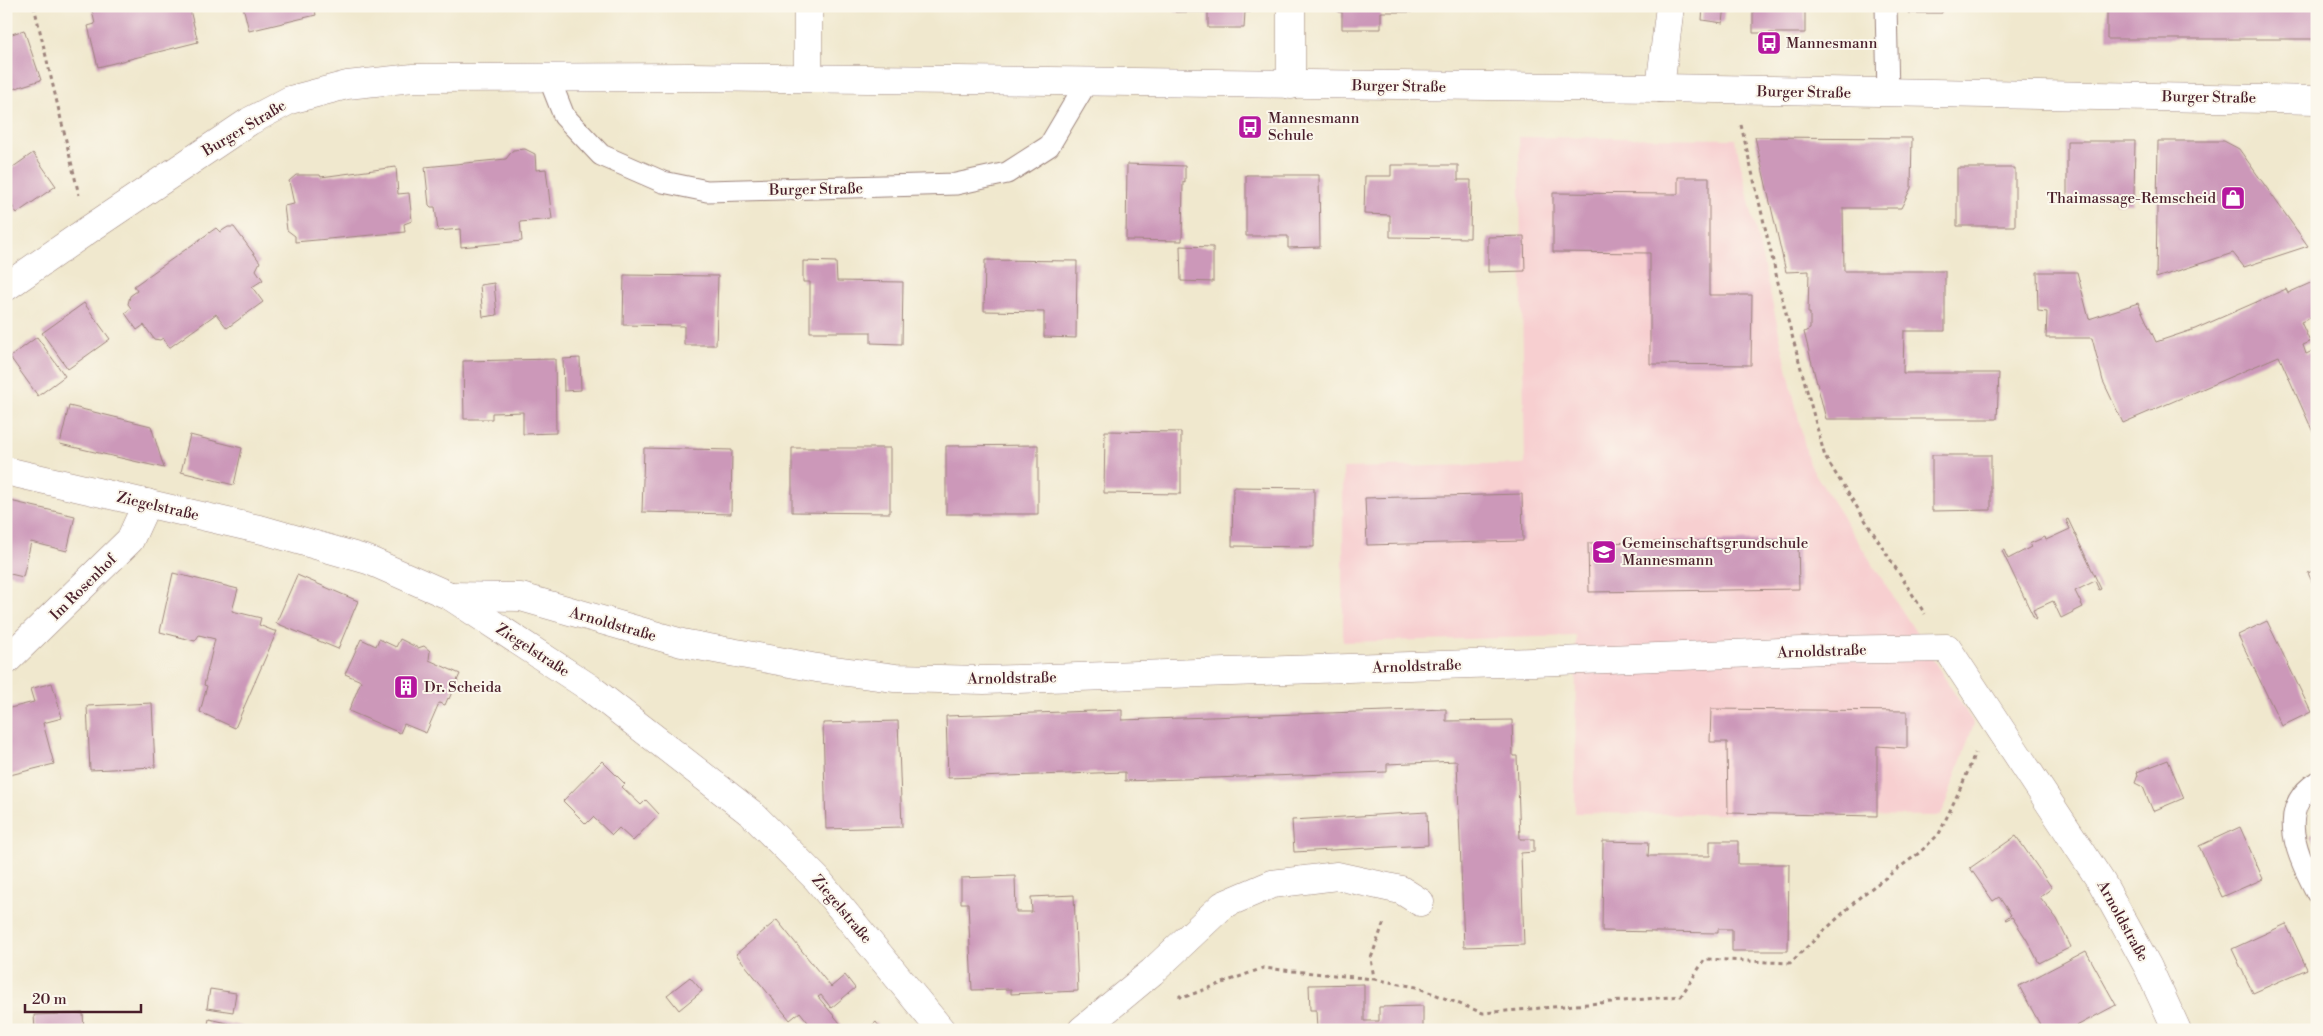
<svg xmlns="http://www.w3.org/2000/svg" width="2323" height="1036" font-family="'Libre Bodoni',serif">
<style>
.built{fill:#f7cfd0}
.building{fill:#cc98b9}
.lines{fill:none;stroke-linecap:round;stroke-linejoin:round}
.service-casing{stroke:#9d847c;stroke-width:23}
.minor-casing{stroke:#9d847c;stroke-width:29}
.tertiary-casing{stroke:#9d847c;stroke-width:29}
.secondary-casing{stroke:#9d847c;stroke-width:29}
.path{stroke:#9d847c;stroke-width:3;stroke-dasharray:4 4;stroke-linecap:butt}
.service{stroke:#fff;stroke-width:21}
.minor{stroke:#fff;stroke-width:28}
.tertiary{stroke:#fff;stroke-width:28}
.secondary{stroke:#fff;stroke-width:28}
.labels{text-anchor:middle;stroke-width:4;stroke-linejoin:round;paint-order:stroke}
.poi-label{font-size:15px;fill:#4a1f2b;stroke:#fbf7ec;text-anchor:start}
.street-label{font-size:15px;fill:#4a1f2b;stroke:#fbf7ec}
</style>
<rect width="100%" height="100%" fill="#fbf7ec"/>
<filter id="ink" filterUnits="userSpaceOnUse"><feTurbulence type="fractalNoise" baseFrequency=".02" numOctaves="2"/><feDisplacementMap in="SourceGraphic" scale="10" xChannelSelector="R" yChannelSelector="G"/><feConvolveMatrix kernelMatrix="1 2 1 2 8 2 1 2 1" color-interpolation-filters="sRGB"/></filter>
<filter id="wash" filterUnits="userSpaceOnUse"><feTurbulence type="fractalNoise" baseFrequency=".0096" numOctaves="4" result="noise"/><feDisplacementMap in="SourceGraphic" scale="20" xChannelSelector="R" yChannelSelector="G"/><feGaussianBlur stdDeviation="1.12" result="paint"/><feColorMatrix in="noise" values="0 0 0 0 0 0 0 0 0 0 0 0 0 0 0 0 0 1.4 0 .05"/><feComposite in="paint" operator="in"/></filter>
<g filter="url(#wash)">
<rect width="100%" height="100%" fill="#f0e8ce"/>
<path class="built" d="M1519,137L1735,139L1809,464L1974,724L1941,816L1575,813L1576,636L1343,642V468L1525,464Z"/>
<g id="blocks">
<path class="building" d="M91,6H189L198,42L98,67L88,26L95,24Z
M243,6H314L316,15L249,31Z
M1176,6H1251V12H1245L1244,28H1208V12H1175Z
M1338,6H1412V12H1381V29H1342V12H1338Z
M1703,6H1725L1723,23L1702,20Z
M1753,6H1805V33H1753Z
M1907,6H1942V13H1908Z
M2107,6H2317V39H2107Z
M24,30L41,80L13,89L9,77L6,78V36Z
M1755,137L1912,138L1911,188L1901,208H1843L1844,271H1945V331H1904L1903,373H1999L1997,419H1826L1804,332L1810,329V313H1808L1809,271L1786,272Z
M2067,141H2135L2134,197H2132V204H2115V197H2067Z
M2158,141H2224L2239,149L2308,246L2244,267L2233,253L2156,278Z
M525,149L535,154L536,170L546,169L552,219L520,222L522,241L461,247L460,229L438,231L435,207H431L429,205L425,167L506,159L513,150Z
M33,153L56,186L17,213L6,197V172Z
M1127,164L1185,166V183L1183,182L1182,241L1126,240Z
M1391,165H1458V180H1471L1470,238L1390,237V215L1364,214L1365,176H1391Z
M396,167L398,194L409,193L412,221L404,224L405,232L295,242V236L287,230L284,206L294,204L289,181L296,175H320L321,177Z
M1957,168H2015V226H1957Z
M1246,175H1319L1320,247L1288,248V236H1246Z
M1678,177H1709V295H1752L1751,365L1650,364V253L1553,252V193L1678,194Z
M228,227H234L260,262L256,270L263,280L252,287L263,302L227,328L216,314L169,348L163,338L160,340L154,339L144,325L137,330L125,313L131,308L128,304L130,296L137,291L134,286L216,228L220,232Z
M1524,236L1525,271L1488,272V237Z
M1180,246L1213,247V282L1181,281Z
M985,260L1077,261L1076,338L1044,337V312L984,311Z
M803,261L836,262L837,281L903,282L902,344L871,343V332H810V282H803Z
M2037,272H2077L2089,319L2138,303L2156,342L2195,329L2286,289L2288,293L2317,280V315L2301,322L2310,342L2303,345L2306,354L2317,349V441L2279,356L2123,423L2103,381L2092,338H2046L2047,312L2038,311Z
M624,275L718,276L716,345H684V326L623,325Z
M494,283L497,315L483,317L480,285Z
M84,303L110,339L68,369L42,333Z
M37,337L65,376L38,396L10,357Z
M580,358L581,390L564,391L563,359Z
M555,359L556,433L523,434V412L492,413V419H464L463,361Z
M69,406L151,426L164,468L60,444Z
M1105,431L1181,432V494L1104,493Z
M190,435L242,448L234,485L181,472Z
M1038,445V514H946V446Z
M644,448L732,450L731,514L642,512Z
M792,448H890V513L792,512Z
M1932,455H1991V510L1932,511Z
M1233,487L1314,488V547L1232,546Z
M1522,494L1523,541L1367,545L1365,498Z
M6,500L75,516L67,551L31,542L23,577L6,573Z
M2068,519L2101,589L2099,590L2095,581L2075,591L2083,607L2061,618L2053,601L2033,610L2037,619L2035,620L2002,551L2004,550L2008,559L2031,547L2029,544L2045,537L2046,540L2070,529L2066,520Z
M1798,540L1799,589L1589,592L1588,543Z
M2317,569V592L2308,573Z
M173,573L238,589L232,611L261,618L259,625L274,631H277L235,728L200,712L207,686L204,685L215,639L199,635L195,641L160,632Z
M297,575L358,601L338,649L276,623Z
M2267,621L2311,712L2282,726L2238,635Z
M361,639L376,646L379,639L396,647L400,639L418,648L424,646L430,651L429,660L460,674L449,699L448,698L445,705L439,703L426,733L404,724L400,733L349,711L361,681L345,674Z
M52,683L62,718L43,723L54,764L6,776V709L34,702L30,689Z
M152,703L155,767L90,770L87,706Z
M1446,709V721L1512,720L1513,756H1517L1520,839H1534V852L1521,853L1524,945L1464,947L1457,761L1387,764V772L1125,781V772L948,778L946,716L1122,710V720Z
M1711,709L1907,711V748L1877,746V816L1728,813L1727,742H1710Z
M898,721L902,827L826,829L823,723Z
M2168,760L2184,798L2153,811L2143,787L2135,783L2138,775L2137,772Z
M602,761L625,784L622,787L641,805L646,800L659,814L633,841L619,828L612,835L593,817L586,824L563,801Z
M1427,812L1428,845L1294,852L1292,820Z
M2240,827L2263,879L2222,897L2199,846Z
M2317,832V848L2310,835Z
M2016,836L2052,888L2040,897L2057,919L2071,947L2039,963L2027,940L2012,917L2006,920L2005,919L2011,915L1999,897L1993,901L1970,868Z
M1603,841L1649,842L1648,856H1710V841H1738V864H1789L1788,951H1732V929H1718V933L1602,931Z
M1015,876L1016,912H1032L1031,897L1074,895L1078,991L1011,994V989L972,990L968,903H961V878Z
M777,920L831,987L845,975L855,988L831,1008L821,995L818,997L846,1030H814L800,1012L790,1020L736,954Z
M2286,924L2307,969L2253,993L2232,949Z
M2086,951L2116,1005L2069,1030H2043L2019,986Z
M690,977L702,991L679,1010L667,995Z
M1364,984V1021H1379V1007L1423,1006V1030H1317L1316,1010H1310L1309,985Z
M210,989L236,993L233,1012L207,1008Z
M83,1013L84,1030H35L34,1015Z
M209,1019L252,1029V1030H207Z
M876,1022L882,1030H867Z"/>
</g>
</g>
<g filter="url(#ink)">
<use href="#blocks" fill-opacity="0" stroke="#9d847c" stroke-width="1"/>
<g class="lines">
<defs>
<path id="service" d="M1886,6L1888,94
M549,78L564,116L601,155L663,182L707,191L956,184L1007,173L1049,146L1087,82
M2317,782C2274,810 2299,858 2317,893"/>
<path id="minor" d="M808,6V78
M1291,85V6
M1660,88L1670,6
M450,596L521,597L682,643L817,668L895,678L984,680L1534,662L1826,650L1947,648L2102,883L2148,967L2177,1030
M6,661L130,540L147,503
M1082,1030L1152,972L1223,905L1272,884L1337,876L1401,890L1420,902"/>
<path id="tertiary" d="M6,471L263,530L368,560L450,596L590,688L752,814L817,879L941,1030"/>
<path id="secondary" d="M6,287L88,230L250,121L290,100L347,85L413,78L691,77L1660,88L2317,100"/>
</defs>
<use href="#service" class="service-casing"/>
<use href="#minor" class="minor-casing"/>
<use href="#tertiary" class="tertiary-casing"/>
<use href="#secondary" class="secondary-casing"/>
<path class="path" d="M34,6L79,195
M1741,125L1780,291L1825,457L1925,614
M1374,979L1416,987L1483,1013L1681,996L1705,959L1790,963L1861,896L1919,853L1939,834L1966,776L1975,753
M1179,995L1182,998L1263,968L1374,979L1371,958L1384,922"/>
<use href="#service" class="service"/>
<use href="#minor" class="minor"/>
<use href="#tertiary" class="tertiary"/>
<use href="#secondary" class="secondary"/>
</g>
</g>
<defs>
<symbol id="bus-square" viewBox="-11 -11 22 22"><rect x="-9" y="-9" width="18" height="18" rx="4" fill="#b5179e" stroke="#fbf7ec"/><path d="M-5-6H5V4H4V6H2V4H-2V6H-4V4H-5ZM-3.5-4V0h7V-4ZM-3.5 1.2v1.5H-2V1.2ZM2 1.2v1.5H3.5V1.2Z" fill="#fff"/></symbol>
<symbol id="shop-square" viewBox="-11 -11 22 22"><rect x="-9" y="-9" width="18" height="18" rx="4" fill="#b5179e" stroke="#fbf7ec"/><path d="M-5-2.5h2.3a2.7 3.5 0 0 1 5.4 0H5L5.5 6h-11ZM-1.5-2.5h3a1.5 2.3 0 0 0-3 0Z" fill="#fff"/></symbol>
<symbol id="school-square" viewBox="-11 -11 22 22"><rect x="-9" y="-9" width="18" height="18" rx="4" fill="#b5179e" stroke="#fbf7ec"/><path d="M0-5L7-2L0 1L-7-2ZM-4 1L0 2.5L4 1V4Q0 6-4 4Z" fill="#fff"/></symbol>
<symbol id="building-square" viewBox="-11 -11 22 22"><rect x="-9" y="-9" width="18" height="18" rx="4" fill="#b5179e" stroke="#fbf7ec"/><path d="M-4-6H4V6H1V3H-1V6H-4ZM-2.5-4.3h1.7v1.8h-1.7ZM.8-4.3h1.7v1.8H.8ZM-2.5-1h1.7V.8h-1.7ZM.8-1h1.7V.8H.8Z" fill="#fff"/></symbol>
</defs>
<g fill-rule="evenodd">
<use href="#bus-square" x="1755" y="29" width="28" height="28"/>
<use href="#bus-square" x="1236" y="113" width="28" height="28"/>
<use href="#shop-square" x="2219" y="184" width="28" height="28"/>
<use href="#school-square" x="1590" y="538" width="28" height="28"/>
<use href="#building-square" x="392" y="673" width="28" height="28"/>
</g>
<g class="labels">
<g class="poi-label">
<text x="1786" y="48">Mannesmann</text>
<text x="1268" y="123">Mannesmann<tspan x="1268" dy="17">Schule</tspan></text>
<text x="2216" y="203" text-anchor="end">Thaimassage-Remscheid</text>
<text x="1622" y="548">Gemeinschaftsgrundschule<tspan x="1622" dy="17">Mannesmann</tspan></text>
<text x="424" y="692">Dr. Scheida</text>
</g>
<g class="street-label">
<text transform="translate(1399 86) rotate(1)" y="5">Burger Straße</text>
<text transform="translate(1804 92) rotate(1)" y="5">Burger Straße</text>
<text transform="translate(2209 97) rotate(1)" y="5">Burger Straße</text>
<text transform="translate(244 128) rotate(-31)" y="5">Burger Straße</text>
<text transform="translate(816 189) rotate(-1)" y="5">Burger Straße</text>
<text transform="translate(158 506) rotate(13)" y="5">Ziegelstraße</text>
<text transform="translate(83 587) rotate(-45)" y="5">Im Rosenhof</text>
<text transform="translate(613 624) rotate(16)" y="5">Arnoldstraße</text>
<text transform="translate(533 650) rotate(33)" y="5">Ziegelstraße</text>
<text transform="translate(1822 651) rotate(-2)" y="5">Arnoldstraße</text>
<text transform="translate(1417 666) rotate(-2)" y="5">Arnoldstraße</text>
<text transform="translate(1012 678) rotate(-1)" y="5">Arnoldstraße</text>
<text transform="translate(842 909) rotate(50)" y="5">Ziegelstraße</text>
<text transform="translate(2123 921) rotate(61)" y="5">Arnoldstraße</text>
</g>
</g>
<rect width="2323" height="1036" fill="none" stroke="#fbf7ec" stroke-width="25"/>
<path d="M25 1004v8h116v-8" fill="none" stroke="#4a1f2b" stroke-width="2.5"/>
<text x="32" y="1004" font-size="15" fill="#4a1f2b" stroke="#fbf7ec" stroke-width="4" paint-order="stroke">20 m</text>
</svg>
